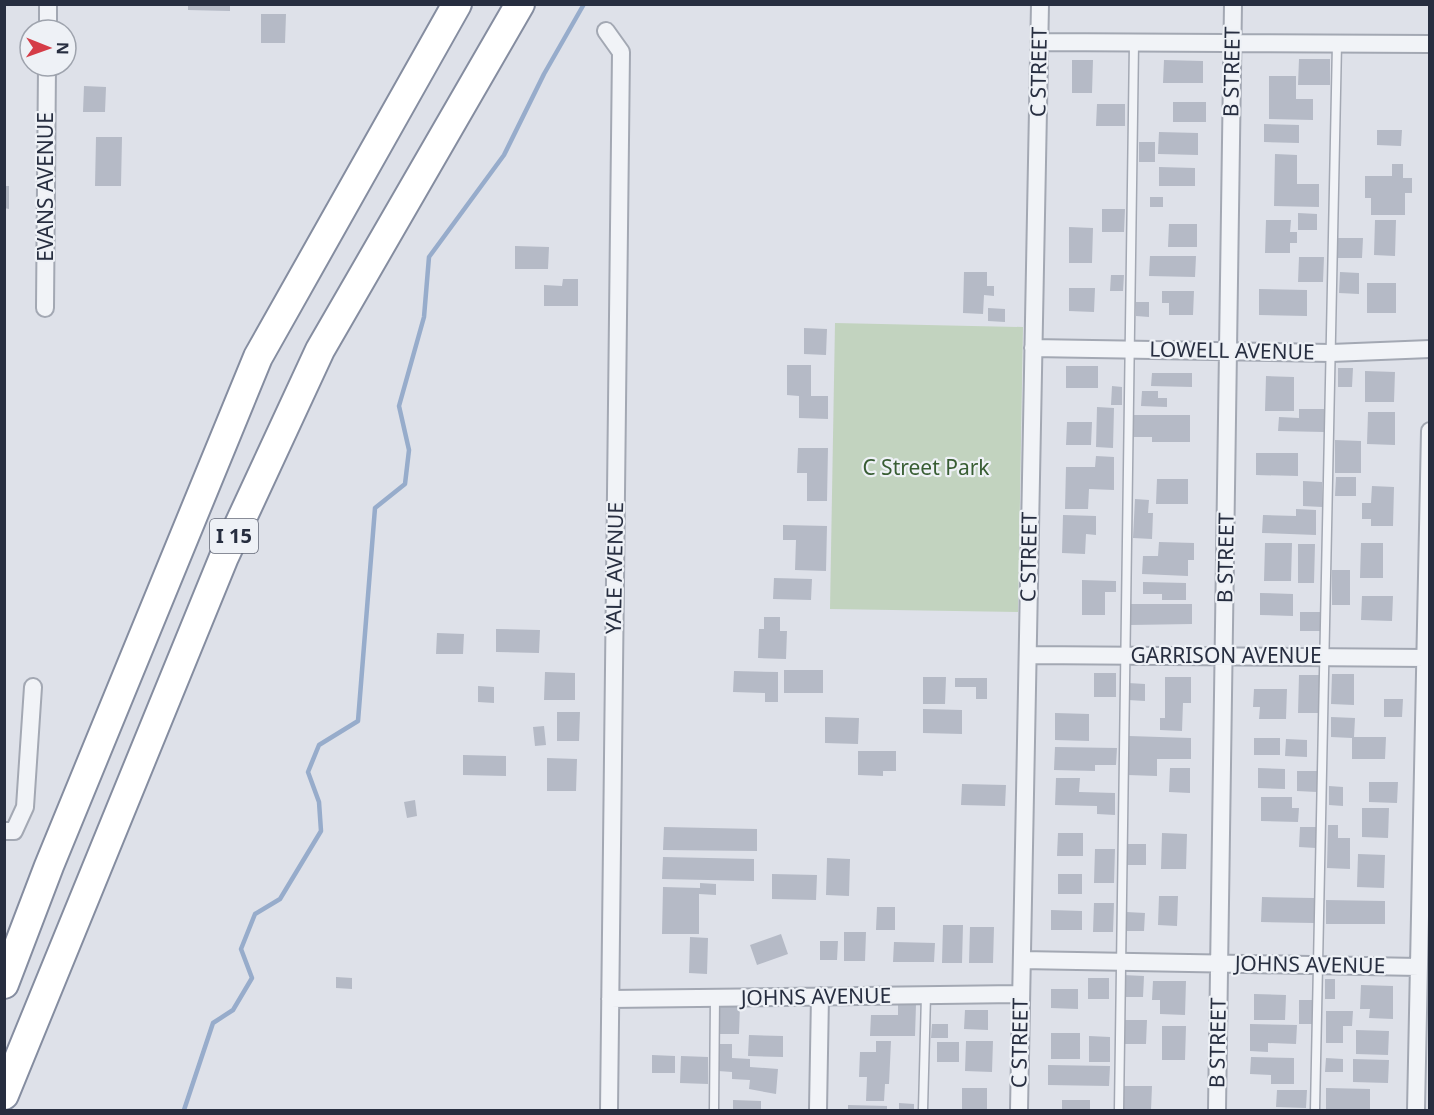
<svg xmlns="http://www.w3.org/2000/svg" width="1434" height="1115" font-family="'Noto Sans',sans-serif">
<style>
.green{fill:#c2d3bf}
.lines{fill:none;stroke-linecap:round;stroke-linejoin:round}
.stream{stroke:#97accb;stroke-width:4.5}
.building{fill:#b5bac6}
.lane-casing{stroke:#a3a8b3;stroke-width:11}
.street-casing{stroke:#a3a8b3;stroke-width:20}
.highway-casing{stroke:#858da0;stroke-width:32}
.lane{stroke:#f1f3f7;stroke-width:8}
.street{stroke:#f1f3f7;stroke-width:16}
.highway{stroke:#fff;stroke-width:28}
.labels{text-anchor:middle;stroke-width:4.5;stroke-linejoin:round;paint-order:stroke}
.shield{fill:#eef1f6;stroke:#636877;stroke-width:1.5}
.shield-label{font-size:20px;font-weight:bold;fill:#272e40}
.street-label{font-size:21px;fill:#272e40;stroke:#eef1f6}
.park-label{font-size:21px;fill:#385d33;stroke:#eef1f6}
</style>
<rect width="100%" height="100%" fill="#dee1e9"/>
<path class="green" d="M835,323L1023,327L1018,612L830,609Z"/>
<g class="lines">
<path class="stream" d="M184,1110L213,1023L233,1010L252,978L241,949L255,914L280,899L321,831L319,802L308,772L319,745L358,721L375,508L405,484L409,450L399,406L424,317L429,257L504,155L544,74L584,4"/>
</g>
<path class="building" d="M188,4H230V11L188,10Z
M261,14H286L285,43H261Z
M1299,59H1330V85H1298Z
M1072,60H1093L1092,93H1072Z
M1164,60L1203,61V83H1163Z
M1269,76H1296V99H1313V120L1269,119Z
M84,86L106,87L105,112H83Z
M1173,102H1206V122H1173Z
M1097,104H1125V126H1096Z
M1264,124L1299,125V143L1264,142Z
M1377,130H1402L1401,146L1377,145Z
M1159,132L1198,133V155L1158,154Z
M96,137H122L121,186H95Z
M1139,142H1155V162H1139Z
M1275,154L1297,155V184H1319V207L1274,206Z
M1392,164H1403V178H1412V193H1405V215H1371V198H1365V176H1392Z
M1159,167L1195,168V186H1159Z
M4,186H9V209L4,208Z
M1150,197H1163V207H1150Z
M1102,209H1125L1124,232H1102Z
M1298,213L1317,214V230H1298Z
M1266,220H1291L1290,232H1297V243H1290V253H1265Z
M1375,220H1396L1395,256L1374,255Z
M1169,224H1197V247H1168Z
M1069,227L1093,228L1092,263H1069Z
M1338,238H1363L1362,258H1338Z
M515,246L549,247L548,269H515Z
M1150,256H1196L1195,277L1149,276Z
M1299,257H1324L1323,282H1298Z
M964,272H987V286H994V296L984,295L983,314L963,313Z
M1340,272L1359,273V294L1339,293Z
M1111,275H1124L1123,291H1110Z
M563,279H578V306H544V285L562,286Z
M1367,283H1396V313H1367Z
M1069,288H1095L1094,312L1069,311Z
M1259,289L1307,290V316L1259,315Z
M1162,291H1194L1193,315H1169V303H1162Z
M1136,302H1149V317L1136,316Z
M988,308L1005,309V322L988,321Z
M804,328L827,329L826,355L804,354Z
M787,365H811V396H828V419L799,418V396L787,395Z
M1066,366H1098V388H1066Z
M1338,368H1353L1352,387H1338Z
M1365,371L1395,372L1394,402H1365Z
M1152,373H1192V387L1151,386Z
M1266,376L1294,377V411H1265Z
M1112,386L1122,387V405H1111Z
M1142,391H1158V398H1167V407L1141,406Z
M1097,407L1114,408L1113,448L1096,447Z
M1299,409H1324V432L1278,431L1279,417L1299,418Z
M1368,412H1395V445L1367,444Z
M1134,415H1190V442H1152V437H1134Z
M1067,422H1092L1091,445H1066Z
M1335,440L1361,441V473H1335Z
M798,448H828L827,501H807V473H797Z
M1256,453H1298V476L1256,475Z
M1096,456L1114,457V490L1089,489L1088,509H1065L1066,467H1095Z
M1336,477H1356V496H1335Z
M1157,479H1188V504H1156Z
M1303,481L1322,482V507L1303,506Z
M1372,486L1394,487L1393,526H1371V519H1362V503H1371Z
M1135,499L1149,500L1148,513H1153L1152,539L1133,538Z
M1296,509L1316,510V535L1262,533L1263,515L1296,516Z
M1063,515L1096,516V535L1086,534L1085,554L1062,553Z
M783,525L827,526L826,571L795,570L796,540H783Z
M1159,542L1194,543V560H1188V576L1142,574L1143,556H1158Z
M1265,543H1292L1291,581H1264Z
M1361,543H1383V578H1360Z
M1298,544H1315L1314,583H1298Z
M1332,570H1350V605H1332Z
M774,578L812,579L811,600L773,599Z
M1082,580L1116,581V592H1105V615H1082Z
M1143,582L1186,583V600H1162V594H1143Z
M1260,593L1293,594V616L1260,615Z
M1362,596H1393L1392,621L1361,620Z
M1130,604H1192V624L1130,625Z
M1300,612H1321V631H1300Z
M764,617H780V631H787L786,659L758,658L759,629H764Z
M496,629L540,630L539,653L496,652Z
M437,633L464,634L463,654H436Z
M784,670H823V693H784Z
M734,671L778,672V702H765V693L733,692Z
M545,672L575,673V700H544Z
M1094,673H1116V697H1094Z
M1332,674H1354V705L1331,704Z
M1299,675H1319V713H1298Z
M923,677H946L945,704H923Z
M1165,677H1191V703H1183L1182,731L1160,730V718H1165Z
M955,678H987V699H976V687H955Z
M1128,683L1145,684V701L1128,700Z
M478,686L494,687V703L478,702Z
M1254,689H1287L1286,719H1259L1260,707H1253Z
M1384,699H1403L1402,717H1384Z
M923,709L962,710V734L923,733Z
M557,712H580L579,741H557Z
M1055,713L1089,714V741L1055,740Z
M825,717L859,718L858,744L825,743Z
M1331,717L1355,718L1354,737H1386L1385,759H1352V738L1331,737Z
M544,726L546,745L535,746L533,727Z
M1129,736L1191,738V759H1157V776L1128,775Z
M1254,738H1280V755H1254Z
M1286,739L1307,740V757L1285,756Z
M1055,747L1117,748L1116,765H1095V771L1054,770Z
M858,751H896V771H883V776L858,775Z
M463,755L506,756V776L463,775Z
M547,758L577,759L576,791H547Z
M1170,768H1190V793L1169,792Z
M1258,768L1285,769V789L1258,788Z
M1297,771H1317V792L1297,791Z
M1056,778H1080L1079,792L1115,793V815L1097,814V806L1055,805Z
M1369,782H1398L1397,803L1369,802Z
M962,784L1006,785L1005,806L961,805Z
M1329,786L1343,787V806L1329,805Z
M1261,797H1292V808H1299L1298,822L1261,821Z
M415,800L417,816L407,818L404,802Z
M1362,808H1389L1388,838L1362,837Z
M1328,825H1338V838H1350V869L1327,868Z
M664,827L757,829V851L663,850Z
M1300,827H1316V848L1299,847Z
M1058,833H1083V856H1057Z
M1162,833L1187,834L1186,869H1161Z
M1127,844H1146V865H1126Z
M1095,849H1115L1114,883H1094Z
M1358,854L1385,855L1384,888L1357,887Z
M663,857L754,859V881L662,879Z
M827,858L850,859L849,896L826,895Z
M772,874L817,875L816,900L772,899Z
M1058,874H1082V894H1058Z
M700,883L716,884V895L699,894V934H662L663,887L700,888Z
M1159,896H1178L1177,926L1158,925Z
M1262,897L1314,898V923L1261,922Z
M1326,900L1385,901V924H1326Z
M1094,903H1114L1113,932H1093Z
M877,907H895V930H876Z
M1051,910L1082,911V930H1051Z
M1126,912L1145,913L1144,931H1125Z
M943,925H963L962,963H942Z
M970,927H994L993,963H969Z
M844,932H866L865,961H844Z
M781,934L788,954L757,965L750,945Z
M690,937L708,938L707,974L689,973Z
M820,941H838L837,960H820Z
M894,942L935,943L934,962H893Z
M1123,975L1144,976L1143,997H1123Z
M336,977L352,978V989L336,988Z
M1088,978H1109V999H1088Z
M1325,979H1335V999H1325Z
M1153,981H1186L1185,1015L1160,1014V1000H1152Z
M1361,985L1393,986V1019L1369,1018L1370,1009H1360Z
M1051,989H1078V1009L1051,1008Z
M1254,994L1286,995L1285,1020H1254Z
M1299,1000H1315V1024H1299Z
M898,1003L916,1004L915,1036H870L871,1015H898Z
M718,1005H740L739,1034H717Z
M965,1010H988V1030L964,1029Z
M1326,1011H1353L1352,1026H1343V1043H1326Z
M1122,1020H1147L1146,1044H1122Z
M932,1024H948V1038H931Z
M1250,1024L1297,1025L1296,1044L1268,1043V1052L1250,1051Z
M1162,1026H1186L1185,1060H1162Z
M1356,1030L1389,1031L1388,1055L1356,1054Z
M1051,1033H1080V1059H1051Z
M749,1035L783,1036V1057L748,1056Z
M1089,1036L1110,1037V1062H1089Z
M876,1041H891L889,1084H885L884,1101H866L867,1077H859L860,1052H876Z
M966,1041H993L992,1072L965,1071Z
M937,1042H959V1062H937Z
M719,1044H732V1058L750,1059V1067L778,1069L776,1094L749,1089L750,1080L732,1079V1072L718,1071Z
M652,1055L675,1056V1073H652Z
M681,1056L708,1057V1084L680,1083Z
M1251,1057L1294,1058V1084H1271V1075L1250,1074Z
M1326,1058L1343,1059V1072H1325Z
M1353,1059L1389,1060L1388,1083L1353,1082Z
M1048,1065L1110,1066L1109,1086L1048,1085Z
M1121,1086H1152L1151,1110L1121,1109Z
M962,1088H987V1110H962Z
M1326,1088L1370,1089V1110H1326Z
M1277,1090H1307L1306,1108L1276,1107Z
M733,1100L761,1101V1110H733Z
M1062,1100H1090V1110H1062Z
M899,1103L914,1104V1110H899Z
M848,1105L887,1106V1110H848Z"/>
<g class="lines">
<defs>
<path id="lane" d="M714,1110L715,998
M923,1110L926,995
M1119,1110L1134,43
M1315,1110L1337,43"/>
<path id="street" d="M48,30V4
M606,31L621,52L609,1110
M1039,42L1430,44
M45,308L47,66
M1033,348L1331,353L1430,349
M1028,655L1425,658
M4,831H14L25,807L33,687
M1022,960L1419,967
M610,999L1021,994
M818,1110L820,996
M1019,1110L1040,4
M1217,1110L1233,4
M1416,1110L1430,431"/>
<path id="highway" d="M4,984L49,866L258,357L457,4
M4,1095L224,557L320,350L520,4"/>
</defs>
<use href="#lane" class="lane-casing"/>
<use href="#street" class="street-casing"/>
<use href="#highway" class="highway-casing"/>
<use href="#lane" class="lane"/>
<use href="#street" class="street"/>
<use href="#highway" class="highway"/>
</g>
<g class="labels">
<rect class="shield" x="210" y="519" width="48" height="34" rx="4.5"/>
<g class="shield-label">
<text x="234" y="543">I 15</text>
</g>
<g class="street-label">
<text transform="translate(1039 72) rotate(-89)" y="7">C STREET</text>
<text transform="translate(1232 72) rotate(-89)" y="7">B STREET</text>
<text transform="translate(46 187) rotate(-90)" y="7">EVANS AVENUE</text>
<text transform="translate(1232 351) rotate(1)" y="7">LOWELL AVENUE</text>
<text transform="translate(1029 557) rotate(-89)" y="7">C STREET</text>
<text transform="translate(1226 558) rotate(-89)" y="7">B STREET</text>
<text transform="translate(615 568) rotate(-89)" y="7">YALE AVENUE</text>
<text x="1226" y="663">GARRISON AVENUE</text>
<text transform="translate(1310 965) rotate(1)" y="7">JOHNS AVENUE</text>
<text transform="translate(816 997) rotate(-1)" y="7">JOHNS AVENUE</text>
<text transform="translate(1020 1043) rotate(-89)" y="7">C STREET</text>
<text transform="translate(1218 1043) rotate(-89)" y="7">B STREET</text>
</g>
<g class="park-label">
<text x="926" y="475">C Street Park</text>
</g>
</g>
<rect width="1434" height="1115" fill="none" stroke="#272e40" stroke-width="12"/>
<g transform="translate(48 48) rotate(91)"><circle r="28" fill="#eef1f6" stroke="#9ea3ad" stroke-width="1.5"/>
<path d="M0-4.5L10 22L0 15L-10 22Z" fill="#d53c47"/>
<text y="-9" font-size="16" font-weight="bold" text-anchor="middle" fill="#272e40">N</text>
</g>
</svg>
